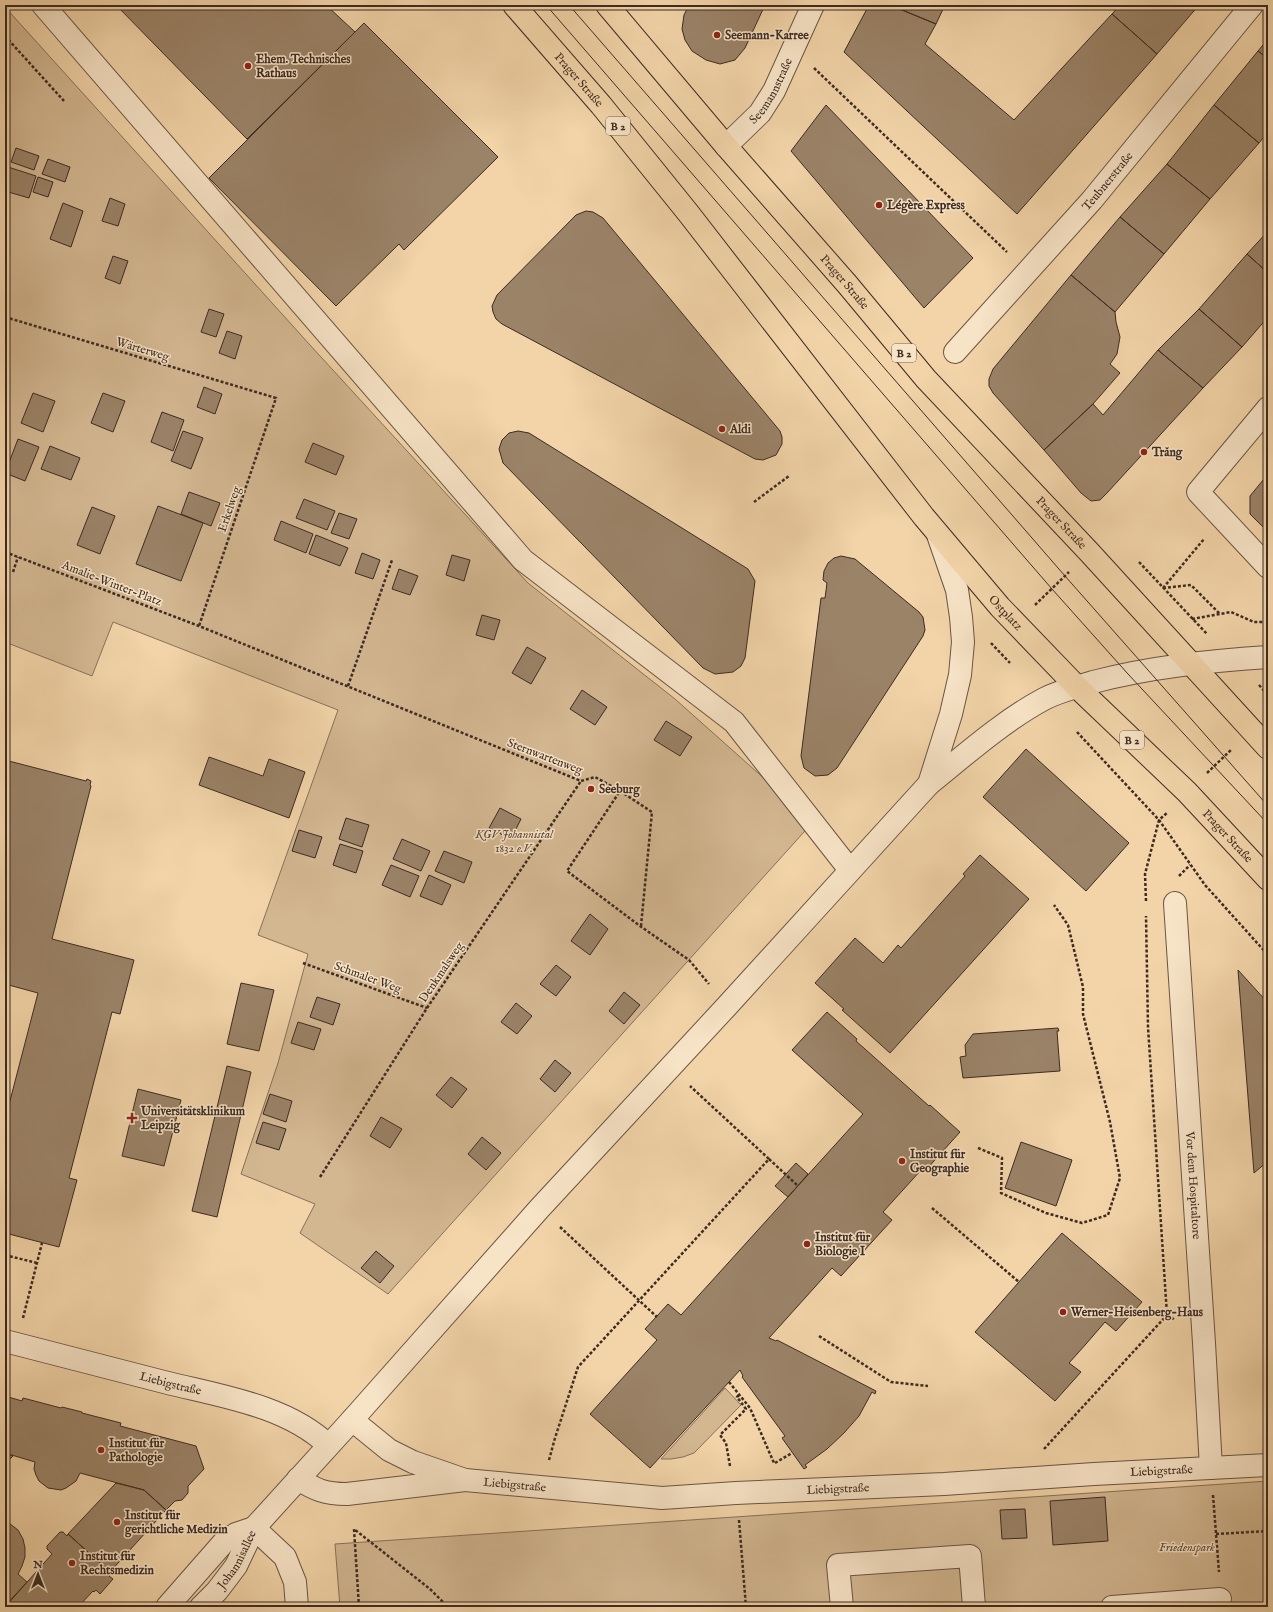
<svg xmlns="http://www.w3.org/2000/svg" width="1273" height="1612" font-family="'IM FELL English',serif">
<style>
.green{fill:#d3b791;stroke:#88715a}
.building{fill:#9b8368;stroke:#3d2b23}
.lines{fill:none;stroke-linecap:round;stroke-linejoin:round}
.minor-casing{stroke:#6a5544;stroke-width:24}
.major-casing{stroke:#3d2b23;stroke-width:24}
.path{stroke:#3d2b23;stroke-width:2.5;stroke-dasharray:3 2;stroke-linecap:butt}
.minor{stroke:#f7e3c6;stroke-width:22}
.major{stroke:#f2d4a8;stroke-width:22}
.tram{stroke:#3d2b23;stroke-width:1}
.poi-dot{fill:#8f2418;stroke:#f7e3c6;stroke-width:1.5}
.labels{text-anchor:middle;stroke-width:3;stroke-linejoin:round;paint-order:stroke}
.shield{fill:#f7e3c6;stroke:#756254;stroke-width:1}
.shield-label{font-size:11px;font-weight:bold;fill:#3d2b23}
.poi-label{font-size:12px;font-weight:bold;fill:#3d2b23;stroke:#f7e3c6;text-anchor:start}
.street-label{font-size:12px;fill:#3d2b23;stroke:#f7e3c6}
.park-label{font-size:12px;font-style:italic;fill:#5b4739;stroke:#f7e3c6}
</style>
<rect width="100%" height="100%" fill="#f2d4a8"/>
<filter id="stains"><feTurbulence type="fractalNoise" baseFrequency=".005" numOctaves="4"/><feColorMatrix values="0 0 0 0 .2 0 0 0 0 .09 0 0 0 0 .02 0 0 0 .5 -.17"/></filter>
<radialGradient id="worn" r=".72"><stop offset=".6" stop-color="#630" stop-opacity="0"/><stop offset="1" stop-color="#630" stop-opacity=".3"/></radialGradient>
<path class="green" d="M5,7L310,345L528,583L675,699L813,822L388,1294L300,1233L315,1204L241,1174L278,1063L308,954L258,935L338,710L113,622L92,676L5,642Z
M725,1388L741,1405L694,1453L683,1457L671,1459H661Z
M1268,1481V1607H340L335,1544Z"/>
<path class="building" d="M116,5H326L355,32L247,139Z
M689,5H765L745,48L735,60L720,64L706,60L692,51L685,40L682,29L684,15Z
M869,5H890L936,24L925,44L1014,120L1112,14L1157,54L1017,214L844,52Z
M890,5H945L936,24Z
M1120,5H1199L1157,54L1112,14Z
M364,23L498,157L404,250L399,244L336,306L209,178Z
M1268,39V59L1258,51Z
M1258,51L1268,59V132L1259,143L1214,105Z
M826,105L973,258L924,308L791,151Z
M1214,105L1259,143L1210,199L1167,164Z
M16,148L39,156L34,170L11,162Z
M48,159L70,167L65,182L42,174Z
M1167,164L1210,199L1164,254L1120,217Z
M5,166L36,176L29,198L5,191Z
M38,177L53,182L48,197L33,192Z
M110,198L125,204L118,226L102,221Z
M63,203L83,211L71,247L50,239Z
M586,211L593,212L603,218L780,431L782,437V444L776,455L763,460L755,459L502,324L496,319L493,312L492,306L497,295L576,215Z
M1120,217L1164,254L1115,312L1071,275Z
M1268,231V273L1247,254Z
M1247,254L1268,273V317L1242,347L1199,309Z
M113,256L128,261L120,284L105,278Z
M1071,275L1115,312L1116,322L1120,337L1117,354L1110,364L1120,373L1093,404L1044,450L993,393L989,386V379L993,369Z
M209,309L224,314L216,337L201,332Z
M1199,309L1242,347L1203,388L1158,350Z
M227,331L242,336L235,359L219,353Z
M1158,350L1203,388L1107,493L1100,500L1091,501L1081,493L1044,450L1093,404L1103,415Z
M204,387L222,394L215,414L197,407Z
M33,393L55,401L43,432L21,423Z
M103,393L125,401L113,432L91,423Z
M162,412L184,420L173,451L151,442Z
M183,431L203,438L191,469L171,461Z
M518,431L529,433L748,569L755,581L745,658L741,666L733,672L715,674L703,668L503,463L499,449L502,440L509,433Z
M18,439L39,447L25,481L5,473Z
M313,443L344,456L336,475L305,462Z
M50,446L80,458L71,480L41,469Z
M1268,474V532L1250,514V496Z
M189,492L220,503L211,526L181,514Z
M304,499L335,511L327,530L296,518Z
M158,506L203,523L181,581L136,564Z
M92,507L115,516L100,554L77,545Z
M339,513L357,519L349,539L331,533Z
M281,521L313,534L306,553L274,540Z
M316,535L348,548L340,566L309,554Z
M362,553L380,560L373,579L355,573Z
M452,555L470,560L464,581L446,575Z
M841,556L855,559L919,612L923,617L925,630L923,636L837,768L828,775L815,776L804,768L801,756L821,598H825L827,583L823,580L824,571L828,563L834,558Z
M399,569L418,576L410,595L392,589Z
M482,615L500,620L494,640L476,635Z
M527,647L546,658L531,684L512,673Z
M582,690L607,707L595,725L570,709Z
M666,721L692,737L680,756L654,740Z
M1026,749L1129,843L1086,891L983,797Z
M209,757L263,776L269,759L305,772L289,818L199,785Z
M5,760L86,781L87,779L91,781L90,785L91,786L52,939L134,960L120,1014L112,1012L69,1178L77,1180L59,1247L5,1233V1120L38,993L5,984Z
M500,808L521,819L511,839L489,828Z
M346,818L369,825L362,847L339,839Z
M299,830L322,837L315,858L292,851Z
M402,839L430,851L421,871L393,859Z
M340,844L363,851L356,873L333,865Z
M444,851L472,862L464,883L435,871Z
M980,855L1029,899L890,1053L842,1010L844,1009L815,983L855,938L883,963L898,945L901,948L965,876L963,874Z
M391,865L419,876L410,897L382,885Z
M429,875L451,885L442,905L420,896Z
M590,914L608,929L590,955L571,941Z
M556,965L571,977L556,996L540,984Z
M1238,970L1268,1003V1161L1254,1173Z
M241,983L274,990L259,1051L227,1044Z
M624,992L640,1005L624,1024L609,1011Z
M317,997L340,1004L333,1025L310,1017Z
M516,1003L532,1016L517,1034L501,1022Z
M827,1012L857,1039L856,1041L929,1106L930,1105L960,1132L925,1171L922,1169L883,1212L892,1220L841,1276L832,1268L769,1338L776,1341L777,1340L876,1391L875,1394L872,1392L859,1416L844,1433L827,1449L805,1465L807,1467L804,1469L782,1438L785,1436L742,1377L743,1376L740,1370L650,1468L590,1414L657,1340L645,1329L668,1304L681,1315L863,1114L792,1050Z
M298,1022L321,1029L314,1050L291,1043Z
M1058,1028L1059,1031H1057L1060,1071L963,1078L960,1057L966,1056L965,1045L973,1034Z
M555,1060L571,1073L555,1092L540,1079Z
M227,1066L251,1072L217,1217L192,1211Z
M451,1077L467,1089L452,1108L436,1095Z
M138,1089L181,1100L164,1166L122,1156Z
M270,1094L292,1101L286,1122L263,1114Z
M381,1117L402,1129L390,1148L370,1136Z
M263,1122L286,1129L279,1150L256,1143Z
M482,1137L501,1153L486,1170L468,1154Z
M1021,1142L1072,1160L1056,1206L1005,1188Z
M796,1163L808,1174L788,1197L775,1186Z
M1062,1233L1142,1302L1116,1331L1105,1322L1086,1344L1069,1363L1081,1372L1055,1401L975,1332Z
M376,1251L394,1266L380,1283L361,1268Z
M5,1396L22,1401L23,1398L61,1408L62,1407L82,1412V1413L121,1423L120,1426L196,1446L204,1469L188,1486V1493L182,1500L175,1501L166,1510L144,1490L80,1473L76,1481L66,1488L61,1490L48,1488L39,1481L36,1475L34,1469L35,1462L5,1453Z
M5,1453L13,1456L5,1464Z
M116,1483L144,1490L166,1510L110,1572L68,1534Z
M1105,1497L1108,1541L1053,1545L1050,1501Z
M1025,1509L1027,1538L1002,1539L1000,1510Z
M5,1520L18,1530L23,1539L25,1548V1557L22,1566L18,1574L27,1582L5,1606Z
M60,1532H63L67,1536L68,1534L110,1572L111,1574L109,1576L113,1579L100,1594L96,1590L94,1592L93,1591L78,1607H5L52,1554L47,1549V1546Z"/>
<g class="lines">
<defs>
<g id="minor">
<path d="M43,5L523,560L734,722L850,870"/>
<path id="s1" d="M726,146L760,113L774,91L813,5"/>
<path id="s2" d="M955,352L1092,200L1252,5"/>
<path d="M1268,408L1198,492L1268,567"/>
<path d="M929,784C965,755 1003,721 1044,699C1059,691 1077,687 1093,682C1150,667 1209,661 1268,657"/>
<path id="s3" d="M1175,903L1204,1343L1211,1468"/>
<path id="s4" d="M5,1341C58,1355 111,1368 164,1382C219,1396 286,1405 328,1445"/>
<path d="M298,1479C316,1490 325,1494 347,1494L465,1480L413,1462L389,1450L352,1420"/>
<path id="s5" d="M465,1480L662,1498L736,1493L944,1484L1094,1474L1268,1465"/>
<path d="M254,1528L285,1557L295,1582L297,1607"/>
<path d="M167,1607L224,1542L236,1534L254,1528"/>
<path id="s6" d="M201,1607L217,1591L236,1566L254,1528L352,1420L539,1209L727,1006L929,784L951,714L960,675L963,642L961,617L957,590L938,535"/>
<path d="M842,1607L838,1565L970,1556L974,1607"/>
<path d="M1112,1607L1220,1599"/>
</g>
<g id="major">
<path id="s7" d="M514,5L601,105L689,214L924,517L1000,607L1077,687L1187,792L1268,879"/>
<path id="s8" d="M607,5L726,146L847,284L926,379L1090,553L1268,748"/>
</g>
</defs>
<use href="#minor" class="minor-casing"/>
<use href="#major" class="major-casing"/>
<path class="path" d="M5,36L64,101
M814,68L1007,252
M5,317L276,398L199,626
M754,502L789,476
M5,552L199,626L581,781L595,777L620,791L567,871L640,926L689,960L709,984
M1139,562L1207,634
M13,572L18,557
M1163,588L1204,539
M1163,588L1191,585L1220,614
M1035,605L1069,572
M1192,619L1231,612L1254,622H1268
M991,643L1010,663
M1259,685L1268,695
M348,686L392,560
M1077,732L1159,820L1205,885L1268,955
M1207,773L1232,749
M620,791L652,812L641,926
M1179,876L1190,865
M1146,901L1145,874L1159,820L1168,812
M303,963L427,1008
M978,1148L1002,1158L1001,1193L1046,1213L1082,1223L1108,1215L1120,1178L1110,1122L1083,1014V987L1068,925L1054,905
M769,1159L798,1186
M320,1177L427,1008L581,781
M932,1208L1019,1282
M560,1227L657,1317
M5,1255L37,1263
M1167,1315L1175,1320
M23,1318L42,1243
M819,1336L891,1382L928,1386
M729,1382L750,1408L774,1463
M1044,1449L1167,1315L1148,1027L1146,916
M549,1460L555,1438L578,1367L769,1159L690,1086
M775,1463L792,1453
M730,1466L726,1443L720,1435L746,1409L737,1397L739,1395
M1213,1495L1219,1572
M739,1520L746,1607
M1216,1534L1268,1531
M359,1607L354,1529L430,1589L448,1607"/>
<use href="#minor" class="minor"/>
<use href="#major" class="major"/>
<path class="tram" d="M546,5L1052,589L1128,674L1268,824
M569,5L1065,576L1268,806"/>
</g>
<g class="poi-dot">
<circle cx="717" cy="35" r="4"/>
<circle cx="248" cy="66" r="4"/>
<circle cx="879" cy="205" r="4"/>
<circle cx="722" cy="429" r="4"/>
<circle cx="1144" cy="452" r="4"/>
<circle cx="591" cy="789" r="4"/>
<path d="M130 1112h4v4h4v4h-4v4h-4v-4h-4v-4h4z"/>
<circle cx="902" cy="1161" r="4"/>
<circle cx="807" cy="1244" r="4"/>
<circle cx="1063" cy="1312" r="4"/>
<circle cx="101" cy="1450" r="4"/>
<circle cx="117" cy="1522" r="4"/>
<circle cx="72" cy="1563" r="4"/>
</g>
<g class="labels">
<g class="shield">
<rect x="606" y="117" width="24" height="18" rx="3"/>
<rect x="892" y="344" width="24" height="18" rx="3"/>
<rect x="1120" y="731" width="24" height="18" rx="3"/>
</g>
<g class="shield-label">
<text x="618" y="130">B 2</text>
<text x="904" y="357">B 2</text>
<text x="1132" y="744">B 2</text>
</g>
<g class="poi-label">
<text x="725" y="39">Seemann-Karree</text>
<text x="256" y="63">Ehem. Technisches<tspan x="256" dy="14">Rathaus</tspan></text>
<text x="887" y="209">Légère Express</text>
<text x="730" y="433">Aldi</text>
<text x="1152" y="456">Trăng</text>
<text x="599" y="793">Seeburg</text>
<text x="141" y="1115">Universitätsklinikum<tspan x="141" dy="14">Leipzig</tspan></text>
<text x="910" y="1158">Institut für<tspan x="910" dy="14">Geographie</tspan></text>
<text x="815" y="1241">Institut für<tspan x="815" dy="14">Biologie I</tspan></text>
<text x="1071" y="1316">Werner-Heisenberg-Haus</text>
<text x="109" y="1447">Institut für<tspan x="109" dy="14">Pathologie</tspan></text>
<text x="125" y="1519">Institut für<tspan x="125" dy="14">gerichtliche Medizin</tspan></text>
<text x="80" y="1560">Institut für<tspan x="80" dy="14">Rechtsmedizin</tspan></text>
</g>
<g class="street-label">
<text dy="4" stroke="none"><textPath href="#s7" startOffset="99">Prager Straße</textPath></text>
<text dy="4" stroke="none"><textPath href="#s1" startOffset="72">Seemannstraße</textPath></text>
<text dy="4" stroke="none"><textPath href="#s2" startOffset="229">Teubnerstraße</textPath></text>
<text dy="4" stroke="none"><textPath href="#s8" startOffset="365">Prager Straße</textPath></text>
<text transform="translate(143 349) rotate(17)" y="4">Wärterweg</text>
<text transform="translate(229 509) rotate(-71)" y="4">Erkelweg</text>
<text dy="4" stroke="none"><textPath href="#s8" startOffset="689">Prager Straße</textPath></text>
<text transform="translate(112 583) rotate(21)" y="4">Amalie-Winter-Platz</text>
<text dy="4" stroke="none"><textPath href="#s7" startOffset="782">Ostplatz</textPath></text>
<text transform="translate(545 756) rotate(21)" y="4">Sternwartenweg</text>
<text dy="4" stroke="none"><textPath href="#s7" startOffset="1097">Prager Straße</textPath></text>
<text transform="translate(441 972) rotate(-56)" y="4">Denkmalsweg</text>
<text transform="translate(368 977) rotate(20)" y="4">Schmaler Weg</text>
<text dy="4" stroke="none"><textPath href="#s3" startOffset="283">Vor dem Hospitaltore</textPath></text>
<text dy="4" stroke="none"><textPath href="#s4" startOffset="171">Liebigstraße</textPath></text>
<text dy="4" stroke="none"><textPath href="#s5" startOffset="698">Liebigstraße</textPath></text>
<text dy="4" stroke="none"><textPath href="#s5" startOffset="50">Liebigstraße</textPath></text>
<text dy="4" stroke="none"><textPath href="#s5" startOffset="374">Liebigstraße</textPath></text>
<text dy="4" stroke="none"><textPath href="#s6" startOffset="60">Johannisallee</textPath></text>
</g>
<g class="park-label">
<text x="514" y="838">KGV Johannistal<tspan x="514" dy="14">1832 e.V.</tspan></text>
<text x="1187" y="1551">Friedenspark</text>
</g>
</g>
<rect width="1273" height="1612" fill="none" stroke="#f2d4a8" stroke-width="20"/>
<rect x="6" y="6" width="1261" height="1600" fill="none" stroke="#3d2b23" stroke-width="2"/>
<rect x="10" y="10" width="1253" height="1592" fill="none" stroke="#3d2b23"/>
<g transform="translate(38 1574)" stroke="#f7e3c6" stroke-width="3" paint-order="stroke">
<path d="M0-3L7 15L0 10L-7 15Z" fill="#3d2b23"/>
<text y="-6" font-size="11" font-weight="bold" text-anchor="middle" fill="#3d2b23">N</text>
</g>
<rect width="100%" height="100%" filter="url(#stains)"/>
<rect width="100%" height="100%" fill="url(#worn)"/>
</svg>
